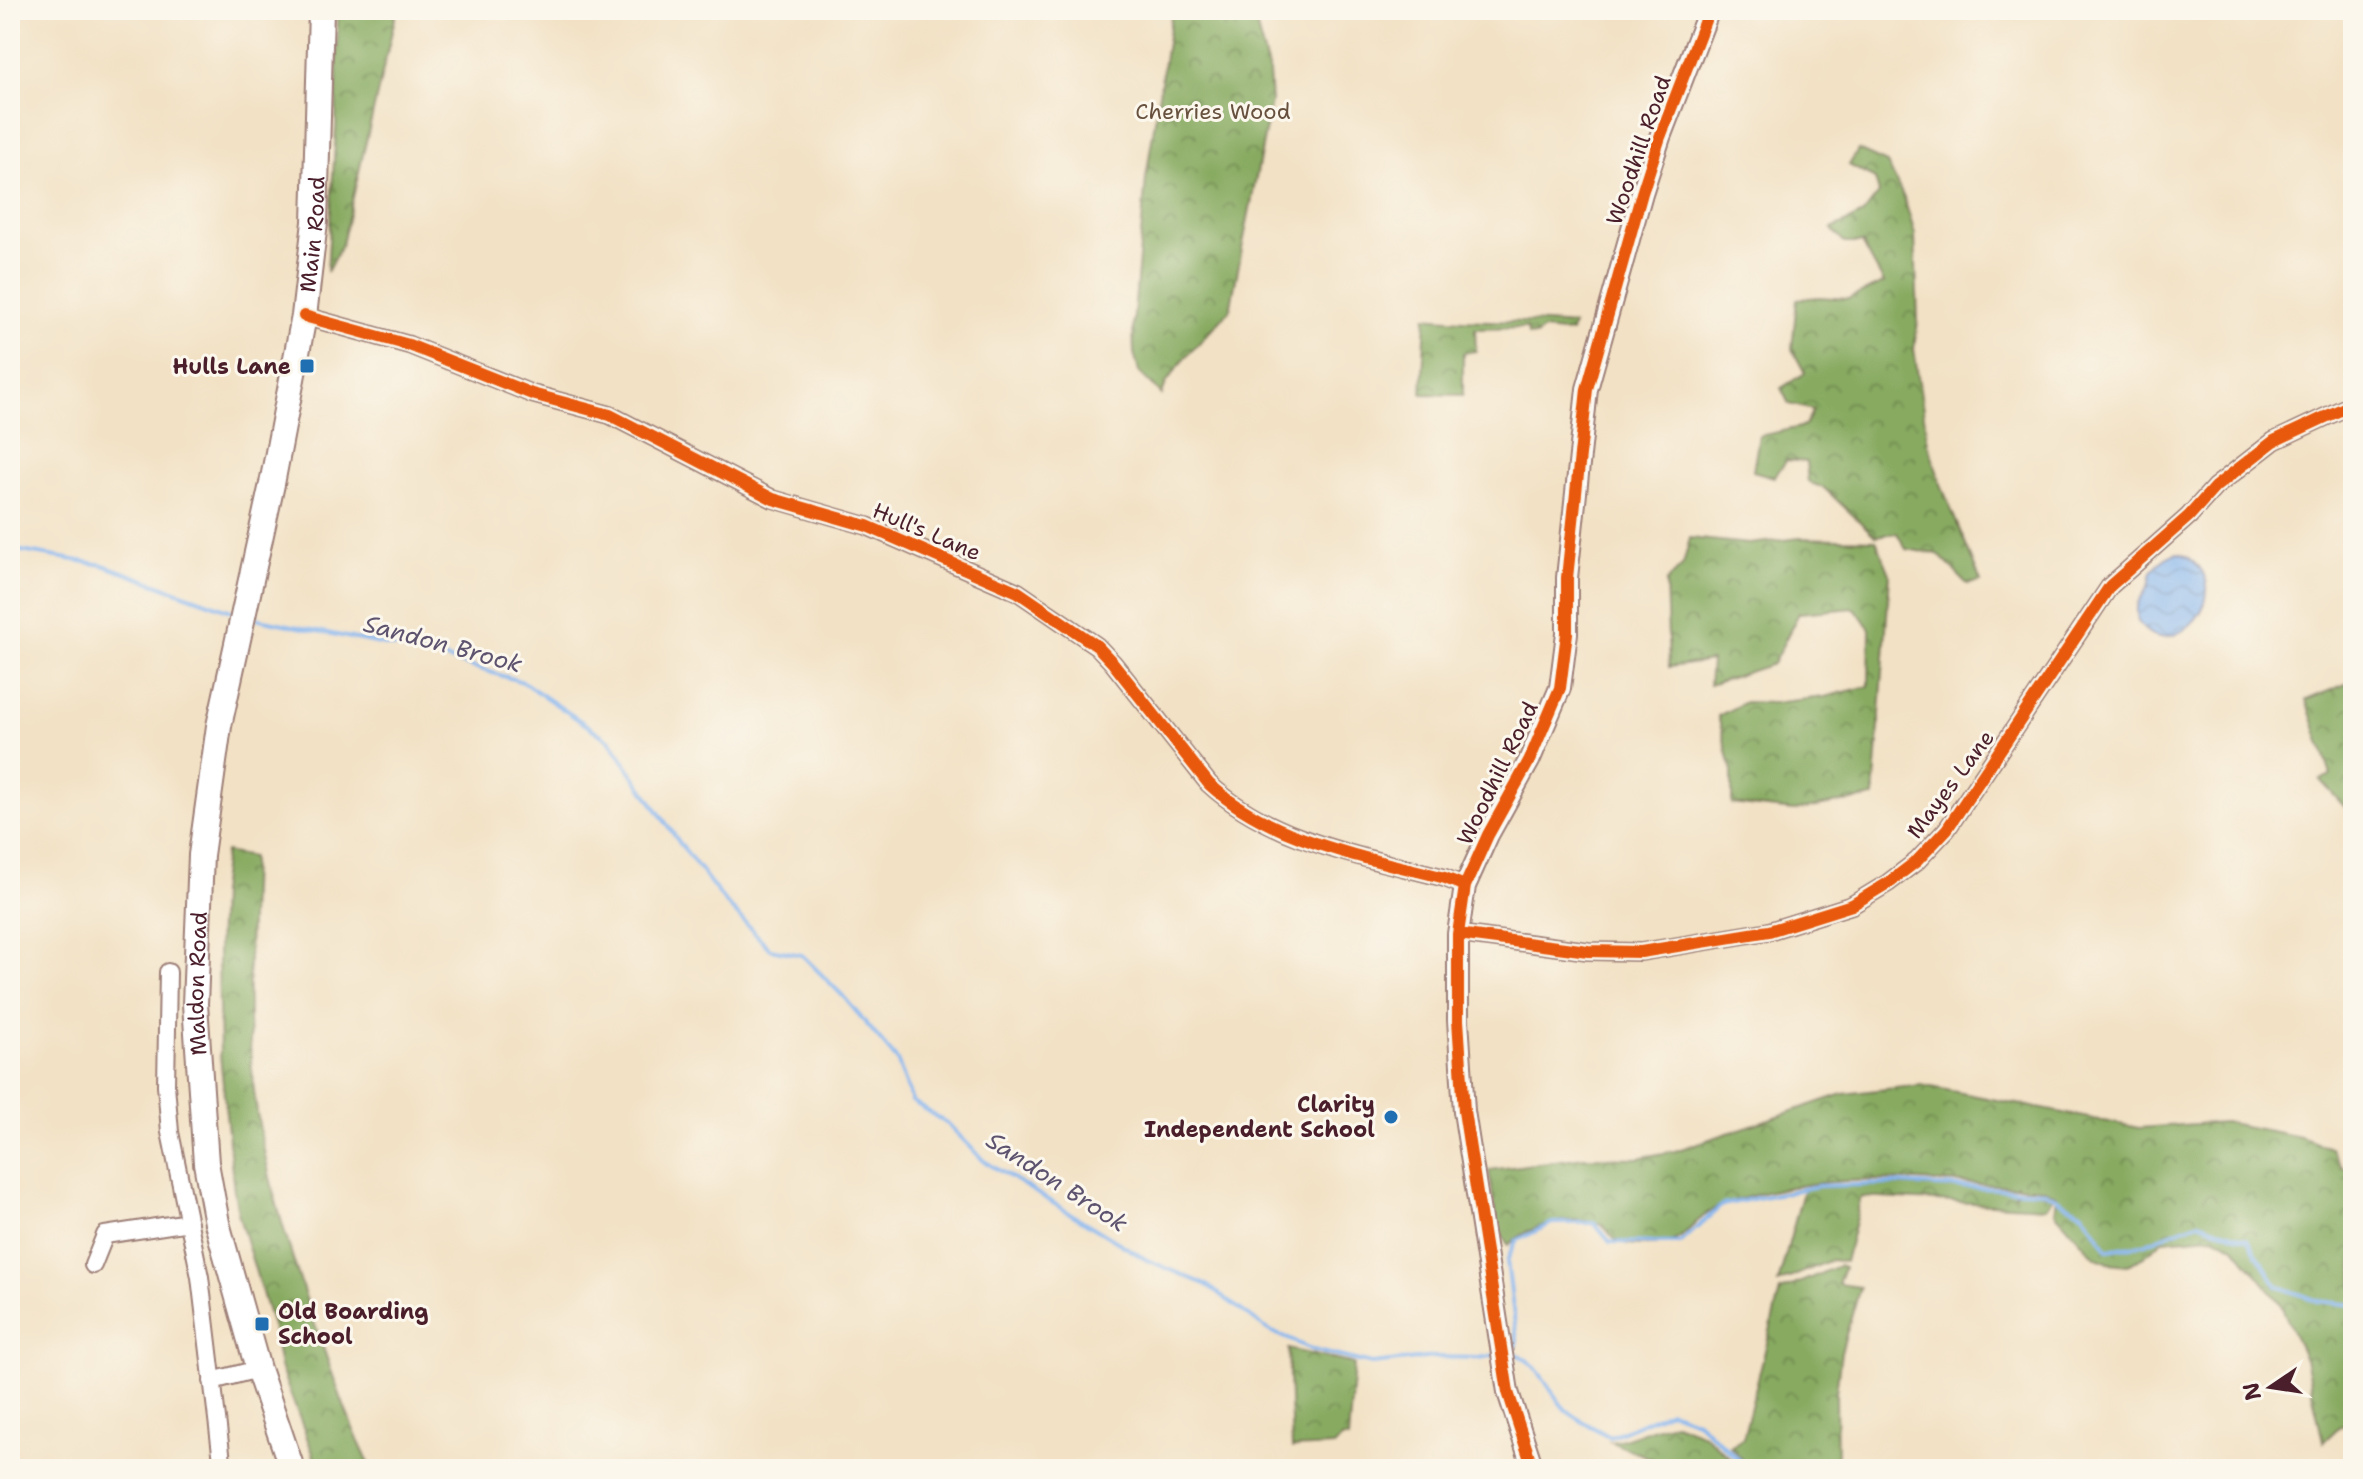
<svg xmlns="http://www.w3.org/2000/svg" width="2363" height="1479" font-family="'Shantell Sans',sans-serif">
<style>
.forest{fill:url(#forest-crowns);stroke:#686446;stroke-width:2}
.water{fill:url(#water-waves);stroke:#66698c;stroke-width:2}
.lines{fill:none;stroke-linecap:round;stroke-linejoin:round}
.stream{stroke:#82b3ee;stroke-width:4}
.minor-casing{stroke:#9e8078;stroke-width:20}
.tertiary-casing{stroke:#9e8078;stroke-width:24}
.primary-casing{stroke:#9e8078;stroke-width:28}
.minor{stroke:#fff;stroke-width:16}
.tertiary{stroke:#fff;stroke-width:20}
.primary{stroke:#fff;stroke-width:24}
.cycleway-casing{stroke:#fbf7ec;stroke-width:17}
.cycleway{stroke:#e8590c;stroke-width:12}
.poi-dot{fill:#1f6fb2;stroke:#fbf7ec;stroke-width:3}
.labels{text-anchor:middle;stroke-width:6;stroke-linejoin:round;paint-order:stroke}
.park-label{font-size:22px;fill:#67513e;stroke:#fbf7ec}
.street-label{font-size:22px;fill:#4a1f2b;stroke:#fbf7ec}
.poi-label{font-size:22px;font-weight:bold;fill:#4a1f2b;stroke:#fbf7ec;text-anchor:end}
.water-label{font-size:24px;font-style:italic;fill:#5e536f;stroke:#fbf7ec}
</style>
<defs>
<pattern id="forest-crowns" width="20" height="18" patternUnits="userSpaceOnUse" patternTransform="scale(2)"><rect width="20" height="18" fill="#87aa60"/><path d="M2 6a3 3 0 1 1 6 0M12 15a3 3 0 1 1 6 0" fill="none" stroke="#708a4f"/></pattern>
<pattern id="water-waves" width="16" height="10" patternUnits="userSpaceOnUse" patternTransform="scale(2)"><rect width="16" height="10" fill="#82b3ee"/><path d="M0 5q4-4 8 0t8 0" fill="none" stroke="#6c91c1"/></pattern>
</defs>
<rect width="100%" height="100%" fill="#fbf7ec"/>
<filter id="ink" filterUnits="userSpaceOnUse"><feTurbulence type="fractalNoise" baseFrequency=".0125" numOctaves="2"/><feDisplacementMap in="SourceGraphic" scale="16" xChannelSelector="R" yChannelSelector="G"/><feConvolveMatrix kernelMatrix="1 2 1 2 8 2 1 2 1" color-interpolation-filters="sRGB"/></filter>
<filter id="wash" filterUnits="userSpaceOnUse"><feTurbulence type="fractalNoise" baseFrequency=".006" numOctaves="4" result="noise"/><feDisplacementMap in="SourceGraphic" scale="32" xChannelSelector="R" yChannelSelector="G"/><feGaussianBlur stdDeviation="1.8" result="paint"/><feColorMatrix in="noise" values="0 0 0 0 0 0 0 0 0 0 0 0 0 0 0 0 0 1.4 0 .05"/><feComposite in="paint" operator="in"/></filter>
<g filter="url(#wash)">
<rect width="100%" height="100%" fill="#f2e1c4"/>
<path class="forest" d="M338,10H397L342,244L327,272L336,127Z
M1172,10H1252L1269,72L1271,102L1230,310L1185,358L1166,383L1162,395L1139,372L1134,353L1133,326L1146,178Z
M1858,150L1887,163L1904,198L1915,234L1918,321L1914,349L1928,443L1942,487L1981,582L1967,584L1938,554L1906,549L1897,533L1875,536L1824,488L1808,482L1806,462L1787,460L1774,477L1753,471L1759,436L1805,426L1813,410L1789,404L1781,388L1805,373L1792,349L1797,299L1820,297L1848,299L1884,283L1862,243H1844L1832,229L1863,214L1879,193L1875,179L1849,165Z
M1426,317C1475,323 1524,320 1573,325L1571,333L1543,330L1536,336L1528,335L1527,328L1475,329L1476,351L1463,353V395L1422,394Z
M1690,538L1749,544L1800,538L1876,540L1890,574L1874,797L1794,811L1732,804V771L1718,716L1745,702L1773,703L1824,697L1869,686L1870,629L1855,608L1799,613L1773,664L1709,685L1711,661L1669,667L1666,582L1683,565Z
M2353,681V821L2345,807L2320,780L2331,775L2306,700Z
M225,852L252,857C250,932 245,1007 253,1082C262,1165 287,1244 314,1322C332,1372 348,1423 372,1469H319L280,1367L273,1329L239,1217L234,1191L220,1055L218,954L220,893Z
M1921,1085L2139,1128L2224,1122L2300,1137L2331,1148L2342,1167L2353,1168V1424L2340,1426L2323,1442L2305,1359L2280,1303L2234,1246L2213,1236L2163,1240L2144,1257L2128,1265L2109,1263L2096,1258L2055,1212L2057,1196L2043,1188L2018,1186L2017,1184L2015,1186C1925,1182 1835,1171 1748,1197C1732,1202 1717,1205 1704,1216C1690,1226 1683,1241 1665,1243C1652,1246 1629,1246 1616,1240C1609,1236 1608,1227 1599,1224C1569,1214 1531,1225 1508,1245L1497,1225L1489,1170L1584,1157L1637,1158L1675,1151L1843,1094Z
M1864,1184L2015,1190V1194L2018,1190L2040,1192L2053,1197L2046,1207L1861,1197L1845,1262L1831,1260L1778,1283L1804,1188Z
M1838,1266L1844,1268L1838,1284L1860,1287L1841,1352L1836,1393L1837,1469H1818C1809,1456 1796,1459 1786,1469H1750L1730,1447L1743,1438L1780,1291Z
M1288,1349L1354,1364L1348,1439L1343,1438L1334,1446L1292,1448Z
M1675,1423L1704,1434L1742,1469H1677L1611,1442C1634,1438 1652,1426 1675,1423Z"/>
<path class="water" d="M2178,553C2187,555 2193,560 2199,567C2230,605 2164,666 2138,621C2134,598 2141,601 2149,585C2151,581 2150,576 2152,572C2157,563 2169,555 2178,553Z"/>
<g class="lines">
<path class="stream" d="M10,549L103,565L234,612
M250,617L433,655L523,682L610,741L681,845L726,903L770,949L802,955L843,996L897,1060L912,1101L949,1125L984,1161L1147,1260L1207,1285L1268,1330L1313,1350L1372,1364L1435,1357L1479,1358L1496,1355
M1513,1352L1517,1341L1507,1261L1516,1241L1552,1223H1594L1610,1242L1680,1243L1722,1205L1818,1186L1894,1184L2043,1191L2083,1213L2108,1250L2143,1244L2199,1222L2248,1240L2277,1286L2318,1301L2353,1305
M1509,1353C1536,1354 1549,1393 1566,1410C1578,1421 1596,1428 1610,1437L1669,1411L1697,1421L1748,1469
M1791,1469L1810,1465L1813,1469"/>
</g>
</g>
<g filter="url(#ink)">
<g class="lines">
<defs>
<path id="minor" d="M304,316L409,345L532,394L610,415L773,499L867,526L1018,592L1097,646L1113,663L1209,784C1272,842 1365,857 1445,878L1465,886
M1458,934L1588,951L1641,952L1769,931L1852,905L1888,883L1917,861L1947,829L2110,586L2189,516L2215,487L2274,441L2353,404
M168,972L166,1085L170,1132L200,1277L223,1469
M93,1265L105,1235L189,1222
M212,1381L258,1369"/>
<path id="tertiary" d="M1533,1469L1508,1392L1464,1111L1458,1020V934L1465,886L1488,835L1529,761L1560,688L1567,633V578L1587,389L1642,193L1660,137L1709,10"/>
<g id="primary">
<path id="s1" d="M292,1469L258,1369L217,1223L206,1163L195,1004L201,855L219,726L272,484L304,316L315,222L321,10"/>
</g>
</defs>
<use href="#minor" class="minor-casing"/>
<use href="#tertiary" class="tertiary-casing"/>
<use href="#primary" class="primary-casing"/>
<use href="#minor" class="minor"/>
<use href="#tertiary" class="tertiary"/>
<use href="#primary" class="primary"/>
<defs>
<path id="cycleway" d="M304,316L409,345L532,394L610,415L773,499L867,526L1018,592L1097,646L1113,663L1209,784C1272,842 1365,857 1445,878L1465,886
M1458,934L1588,951L1641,952L1769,931L1852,905L1888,883L1917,861L1947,829L2110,586L2189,516L2215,487L2274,441L2353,404
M1533,1469L1508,1392L1464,1111L1458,1020V934L1465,886L1488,835L1529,761L1560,688L1567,633V578L1587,389L1642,193L1660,137L1709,10"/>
</defs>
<use href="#cycleway" class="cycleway-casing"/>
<use href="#cycleway" class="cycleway"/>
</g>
</g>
<g class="poi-dot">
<rect x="299" y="358" width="16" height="16" rx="4"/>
<circle cx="1391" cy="1117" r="8"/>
<rect x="254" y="1316" width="16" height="16" rx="4"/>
</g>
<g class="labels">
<g class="park-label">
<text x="1213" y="119">Cherries Wood</text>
</g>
<g class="street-label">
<text transform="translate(1638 150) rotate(-71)" y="8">Woodhill Road</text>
<text dy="8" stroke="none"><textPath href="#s1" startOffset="1258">Main Road</textPath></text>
<text transform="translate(927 531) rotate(23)" y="8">Hull's Lane</text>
<text transform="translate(1497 773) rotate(-64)" y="8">Woodhill Road</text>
<text transform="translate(1950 784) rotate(-53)" y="8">Mayes Lane</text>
<text dy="8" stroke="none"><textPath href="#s1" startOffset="498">Maldon Road</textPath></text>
</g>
<g class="poi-label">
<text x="291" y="374">Hulls Lane</text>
<text x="1375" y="1112">Clarity<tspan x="1375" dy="25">Independent School</tspan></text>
<text x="278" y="1319" text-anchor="start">Old Boarding<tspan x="278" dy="25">School</tspan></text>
</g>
<g class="water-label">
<text transform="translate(443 644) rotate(15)" y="8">Sandon Brook</text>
<text transform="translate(1057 1182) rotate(33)" y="8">Sandon Brook</text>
</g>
</g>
<rect width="2363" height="1479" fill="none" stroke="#fbf7ec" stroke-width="40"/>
<g transform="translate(2271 1387) rotate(257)" stroke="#fbf7ec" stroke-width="6" paint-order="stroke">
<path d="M0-6L14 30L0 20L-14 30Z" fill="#4a1f2b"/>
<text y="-12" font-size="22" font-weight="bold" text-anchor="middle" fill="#4a1f2b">N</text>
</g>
</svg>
